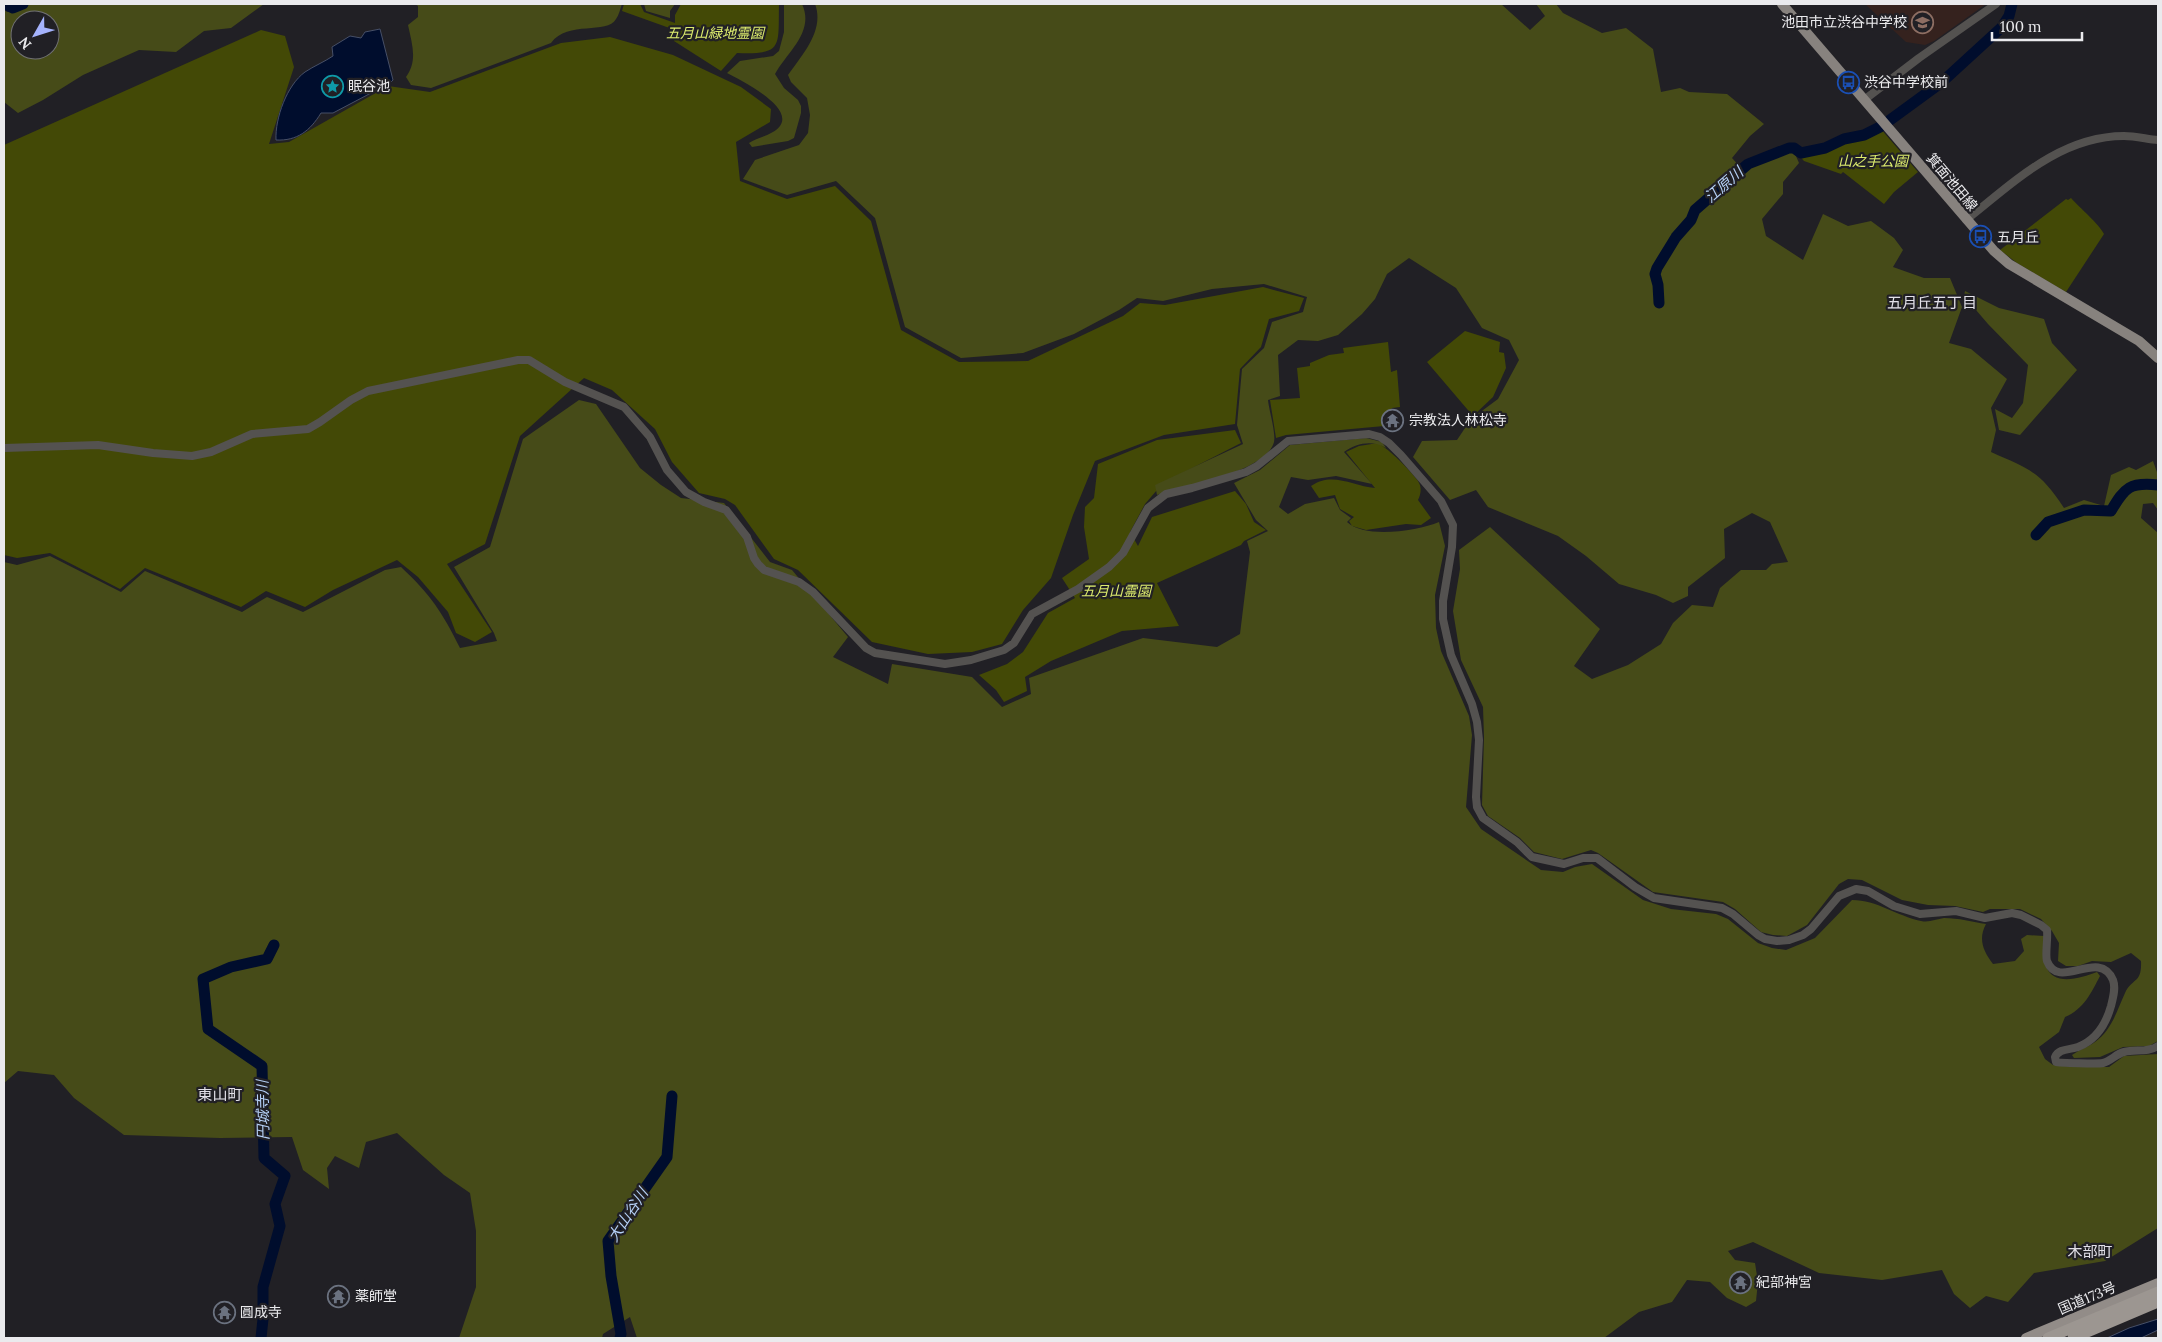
<svg xmlns="http://www.w3.org/2000/svg" width="2162" height="1342" font-family="Lora,'Noto Sans JP',serif">
<style>
.education{fill:#35221e}
.green{fill:#434906}
.forest{fill:#464b18;fill-rule:evenodd}
.water{fill:#000d2d;stroke:#464f67}
.lines{fill:none;stroke-linecap:round;stroke-linejoin:round}
.river{stroke:#000d2d;stroke-width:11}
.tertiary{stroke:#545250;stroke-width:8}
.primary{stroke:#87827e;stroke-width:10}
.trunk{stroke:#928c88;stroke-width:10}
.motorway{stroke:#9c9691;stroke-width:11}
.labels{text-anchor:middle;stroke-width:4.5;stroke-linejoin:round;paint-order:stroke}
.poi-label{font-size:14px;fill:#eaeaed;stroke:#212025;text-anchor:start}
.park-label{font-size:14px;font-style:italic;fill:#dceb6d;stroke:#212025}
.street-label{font-size:14px;fill:#eaeaed;stroke:#212025}
.water-label{font-size:15px;font-style:italic;fill:#b5d0f6;stroke:#212025}
.neighbourhood-label{font-size:15px;fill:#e2e0e8;stroke:#212025}
</style>
<rect width="100%" height="100%" fill="#212025"/>
<path class="education" d="M1865,4H1986L1934,41L1925,45L1906,42Z"/>
<path class="green" d="M624,4H640L644,12L675,23V15L681,4H779C778,46 784,55 737,53L721,71L674,41L675,30L622,11Z
M261,30L285,36L294,67L269,144L289,142L388,86L430,92L561,43L610,37L673,55L741,87L771,109L770,122L736,142L740,181L787,199L835,186L871,221L901,330L959,362L1028,361L1123,316L1140,303L1165,305L1263,287L1304,298L1299,311L1269,319L1261,347L1240,369L1235,424L1164,435L1095,461L1073,515L1051,578L1023,610L1002,644L972,652L928,654L872,642L798,570L774,559L735,505L725,499L699,493L672,462L655,429L612,390L584,378L520,436L485,544L447,564L492,632L475,642L456,633L448,612L418,577L397,560L333,590L305,607L266,591L241,607L145,568L120,589L50,553L17,558L4,555V145Z
M1880,128L1918,172L1894,192L1884,204L1843,172L1841,174L1804,161L1795,151C1812,162 1830,143 1846,139C1858,135 1869,134 1880,128Z
M2071,198C2080,208 2099,224 2104,234L2066,292L2017,263L2000,250L2066,199L2068,200Z
M1465,331L1500,342L1499,352L1504,353L1506,368L1493,397L1473,416L1427,362Z
M1388,342L1391,372L1397,370L1400,407L1392,408L1384,426L1286,435L1276,438L1270,400L1300,398L1297,368L1310,366V363L1329,355L1344,353L1343,348Z
M1235,430L1241,443L1163,483L1145,504L1130,532L1138,546L1152,517L1235,491L1246,504L1254,522L1266,530L1244,541L1241,545L1157,583L1179,626L1122,631L1051,661L1025,677L1027,691L1004,702L996,690L979,675L1007,664L1023,652L1048,613L1075,598L1062,578L1089,559L1084,527L1085,507L1094,498L1098,464L1157,440Z
M1378,443C1390,450 1410,470 1418,481C1422,487 1421,494 1418,500L1431,518L1421,525L1406,524L1366,530L1352,526L1349,521L1354,517L1340,509L1335,495L1319,498L1311,486C1332,471 1353,486 1375,488L1346,452L1359,446Z"/>
<path class="forest" d="M30,4H264L231,28L204,31L176,52L139,50L83,75L43,100L18,113L4,102V9L7,12L19,11ZM20,20H50V50H20Z
M415,4H622C620,9 619,15 616,19C607,35 568,20 551,43L431,88L411,85L406,77C418,61 412,44 408,25L418,17V6Z
M644,4H675L670,11V18L646,11Z
M784,4H802C815,32 787,52 775,74L784,88L798,100L801,106V113L794,138L788,141L752,147L749,143C759,137 773,135 780,126C794,106 740,80 727,73L740,61L773,56L779,51L784,32Z
M815,4H1501L1530,30L1545,16L1536,4H1556L1563,13L1602,33L1626,28L1653,49L1661,92L1680,88L1689,92L1727,94L1764,124L1750,136L1732,158L1742,169L1792,147L1799,163L1783,182V194L1762,219L1766,236L1803,260L1823,214L1848,226L1871,221L1894,238L1903,250L1893,267L1924,278H1950L1962,307L1949,343L1971,349L2007,379L1991,408L1996,430L1991,452C2029,469 2040,471 2064,508L2084,500L2104,506L2111,475L2129,467L2136,470L2153,461L2158,475V510L2153,503L2143,504L2141,518L2158,533V1041L2149,1046L2123,1047L2100,1057L2074,1058L2072,1055C2079,1050 2088,1047 2095,1042C2112,1030 2117,1010 2125,993C2133,977 2142,984 2141,961L2131,953L2111,962L2092,961L2078,966H2066L2058,961L2059,943L2052,931L2041,919L2020,909H1990L1983,912L1955,906L1928,905L1902,900L1862,880L1848,879L1839,884L1807,925L1787,936L1773,935L1761,932L1735,909L1723,902L1653,892L1598,853L1591,850L1562,859L1534,852L1520,838L1488,816L1482,805L1484,737L1483,707L1461,660L1453,611L1460,569L1459,550L1490,527L1600,629L1574,666L1592,679L1628,665L1661,644L1673,623L1692,605L1713,607L1720,588L1741,570H1766L1772,564L1788,562L1770,522L1752,513L1724,529L1725,558L1688,587V596L1673,603L1656,595L1619,584L1586,556L1558,536L1488,507L1476,490L1450,500L1413,457L1422,441L1457,440L1471,419L1498,399L1519,360L1509,340L1482,328L1456,288L1409,258L1387,274L1375,299L1362,314L1338,335L1318,341L1298,340L1278,355L1280,396L1268,400C1269,410 1276,433 1274,442C1267,471 1183,488 1157,495L1155,485L1243,444L1237,425L1242,369L1264,348L1272,322L1303,312L1307,297L1264,284L1212,289L1163,301L1137,298L1119,310L1074,334L1023,353L961,358L905,327L875,218L836,181L787,195L743,179L755,160L799,145L808,133L810,115L807,98L791,82L788,75C802,55 825,30 815,4Z
M1965,291L1999,308L2044,319L2052,343L2077,370L2020,435L1999,430L1995,409L2012,418L2023,403L2028,365L1988,324L1964,296Z
M579,400L596,404L640,468L661,485L681,498L724,503L770,562L792,570L848,637L833,657L888,684L892,664L972,677L1002,707L1031,694L1029,678L1143,638L1217,647L1240,634L1250,552L1247,541L1268,531L1256,520L1234,483L1260,470L1290,445L1366,438L1382,442L1386,448C1372,440 1357,443 1344,452L1372,484L1336,476L1308,480L1291,477L1279,507L1288,514L1305,504L1334,498L1340,510L1351,518L1347,522C1365,539 1417,531 1439,522L1445,546L1435,595L1436,628L1441,651L1469,716L1472,735L1466,807L1481,829L1541,870L1563,872L1575,867L1592,864L1643,900L1671,909L1716,914L1728,919L1758,943L1772,948L1786,950L1815,938L1852,900C1877,900 1897,916 1921,921C1929,923 1936,919 1944,918C1958,918 1973,922 1986,924C1978,939 1983,951 1993,964L2015,961L2024,951L2021,939L2027,935L2044,936C2045,944 2043,956 2045,964C2053,988 2080,978 2097,972L2100,976C2091,993 2084,1009 2065,1017L2059,1032L2039,1047L2045,1059L2053,1065L2079,1067H2109L2124,1056L2158,1054V1228L2105,1261L2034,1273L2008,1302L1986,1296L1970,1308L1954,1294L1942,1270L1882,1280L1819,1273L1753,1242L1728,1251L1735,1260L1755,1263L1758,1282L1756,1301L1746,1307L1727,1298L1710,1282L1687,1280L1672,1302L1639,1312L1604,1338H637L630,1317L603,1334L602,1338H459L476,1287V1231L470,1193L444,1175L397,1133L366,1142L359,1168L335,1156L327,1168L329,1189L303,1170L292,1137L220,1138L124,1135L74,1098L54,1075L18,1071L4,1083V562L17,565L50,556L121,592L145,571L242,612L267,597L303,612L385,570L401,567C431,595 442,612 460,648L497,641L494,633L454,567L490,547L523,439Z"/>
<path class="water" d="M380,29L393,80L390,83L333,113H321C310,131 297,141 276,140C275,118 287,85 305,72C314,66 324,62 333,56L332,47L350,36L361,38L365,32Z
M2158,1319V1330L2141,1338H2107L2129,1328Z"/>
<g class="lines">
<path class="river" d="M5,4L13,8L23,4
M1890,120L1942,82L2002,27L2009,16L2012,4
M1659,303L1658,285L1655,274L1657,268L1676,237L1691,220L1695,210L1748,164L1789,148H1794L1801,153L1825,148L1844,139L1864,135L1880,127
M2036,535L2048,522L2084,510L2111,511C2125,487 2130,482 2158,485
M261,1338L263,1319V1287L280,1226L275,1204L285,1176L264,1158L262,1066L208,1029L203,979L231,967L267,959L274,945
M620,1338L621,1334L611,1276L608,1241L667,1157L672,1096"/>
<path class="tertiary" d="M1864,100L1919,58L1996,4
M1966,220C2013,183 2060,136 2124,136C2135,136 2147,139 2158,140
M4,448L98,445L153,453L192,456L211,452L252,434L308,429L320,422L351,400L368,391L518,360H529L565,382L624,407L650,437L667,470L686,492L704,502L726,510L747,537L754,558L758,564L764,570L799,582L813,592L866,648L875,653L945,664L971,660L1004,650L1014,643L1032,614L1078,589L1109,567L1123,553L1148,508L1166,494L1192,488L1246,472L1257,466L1288,441L1369,434L1380,437L1389,443L1401,455L1441,501L1453,525L1452,547L1443,601V619L1451,655L1472,704L1477,722L1479,740L1476,797L1477,807L1483,818L1517,842L1532,857L1564,864L1583,858H1597L1635,887L1654,898L1722,908L1733,914L1758,935L1765,939L1777,941L1789,940L1803,935L1811,929L1839,896L1856,889L1868,891L1894,906L1920,914L1956,911L1985,918L2012,913L2021,915L2041,925L2047,930C2048,939 2045,955 2047,961C2059,992 2099,947 2113,980C2116,988 2113,998 2111,1006C2106,1024 2096,1040 2078,1047C2070,1050 2059,1048 2055,1057L2056,1062C2059,1063 2099,1064 2103,1063C2111,1061 2116,1054 2124,1052C2136,1049 2147,1053 2158,1046"/>
<path class="primary" d="M1782,4L1994,251L2009,264L2139,341L2158,358"/>
<path class="trunk" d="M2026,1338L2158,1283"/>
<path class="motorway" d="M2048,1338L2158,1292
M2073,1338L2158,1302"/>
</g>
<defs>
<symbol id="school-ring" viewBox="-11 -11 22 22"><circle r="9.5" fill="#212025" stroke="#8d6e63" stroke-width="1.5"/><path d="M0-5L7-2L0 1L-7-2ZM-4 1L0 2.5L4 1V4Q0 6-4 4Z" fill="#8d6e63"/></symbol>
<symbol id="bus-ring" viewBox="-11 -11 22 22"><circle r="9.5" fill="#212025" stroke="#1a4fb4" stroke-width="1.5"/><path d="M-5-6H5V4H4V6H2V4H-2V6H-4V4H-5ZM-3.5-4V0h7V-4ZM-3.5 1.2v1.5H-2V1.2ZM2 1.2v1.5H3.5V1.2Z" fill="#1a4fb4"/></symbol>
<symbol id="sight-ring" viewBox="-11 -11 22 22"><circle r="9.5" fill="#212025" stroke="#0f9aa8" stroke-width="1.5"/><path d="M0-6L1.8-2.2L6-1.7L2.9 1.2L3.7 5.4L0 3.3L-3.7 5.4L-2.9 1.2L-6-1.7L-1.8-2.2Z" fill="#0f9aa8"/></symbol>
<symbol id="temple-ring" viewBox="-11 -11 22 22"><circle r="9.5" fill="#212025" stroke="#6b7280" stroke-width="1.5"/><path d="M0-6L5-2H3V0L6.5 2.5H4V6H1.5V3h-3V6H-4V2.5H-6.5L-3 0V-2H-5Z" fill="#6b7280"/></symbol>
</defs>
<g fill-rule="evenodd">
<use href="#school-ring" x="1910" y="10" width="25" height="25"/>
<use href="#bus-ring" x="1836" y="70" width="25" height="25"/>
<use href="#sight-ring" x="320" y="74" width="25" height="25"/>
<use href="#bus-ring" x="1968" y="224" width="25" height="25"/>
<use href="#temple-ring" x="1380" y="408" width="25" height="25"/>
<use href="#temple-ring" x="1728" y="1270" width="25" height="25"/>
<use href="#temple-ring" x="326" y="1284" width="25" height="25"/>
<use href="#temple-ring" x="212" y="1300" width="25" height="25"/>
</g>
<g class="labels">
<g class="poi-label">
<text x="1907" y="27" text-anchor="end">池田市立渋谷中学校</text>
<text x="1864" y="87">渋谷中学校前</text>
<text x="348" y="91">眠谷池</text>
<text x="1997" y="242">五月丘</text>
<text x="1409" y="425">宗教法人林松寺</text>
<text x="1756" y="1287">紀部神宮</text>
<text x="355" y="1301">薬師堂</text>
<text x="240" y="1317">圓成寺</text>
</g>
<g class="park-label">
<text x="715" y="38">五月山緑地霊園</text>
<text x="1873" y="166">山之手公園</text>
<text x="1116" y="596">五月山霊園</text>
</g>
<g class="street-label">
<text transform="translate(1952 182) rotate(50)" y="5">箕面池田線</text>
<text transform="translate(2087 1298) rotate(-23)" y="5">国道173号</text>
</g>
<g class="water-label">
<text transform="translate(1724 185) rotate(-41)" y="5">江原川</text>
<text transform="translate(263 1110) rotate(-91)" y="5">円城寺川</text>
<text transform="translate(628 1215) rotate(-57)" y="5">大山谷川</text>
</g>
<g class="neighbourhood-label">
<text x="1932" y="308">五月丘五丁目</text>
<text x="220" y="1100">東山町</text>
<text x="2090" y="1257">木部町</text>
</g>
</g>
<rect width="2162" height="1342" fill="none" stroke="#eaeaed" stroke-width="10"/>
<g transform="translate(35 35) rotate(231)"><circle r="24" fill="#212025" stroke="#717175"/>
<path d="M0-4L9 19L0 12L-9 19Z" fill="#a4b2fc"/>
<text y="-8" font-size="14" font-weight="bold" text-anchor="middle" fill="#eaeaed">N</text>
</g>
<path d="M1992 32v8h90v-8" fill="none" stroke="#eaeaed" stroke-width="2.5"/>
<text x="2000" y="32" font-size="15" fill="#eaeaed" stroke="#212025" stroke-width="4" paint-order="stroke">100 m</text>
</svg>
